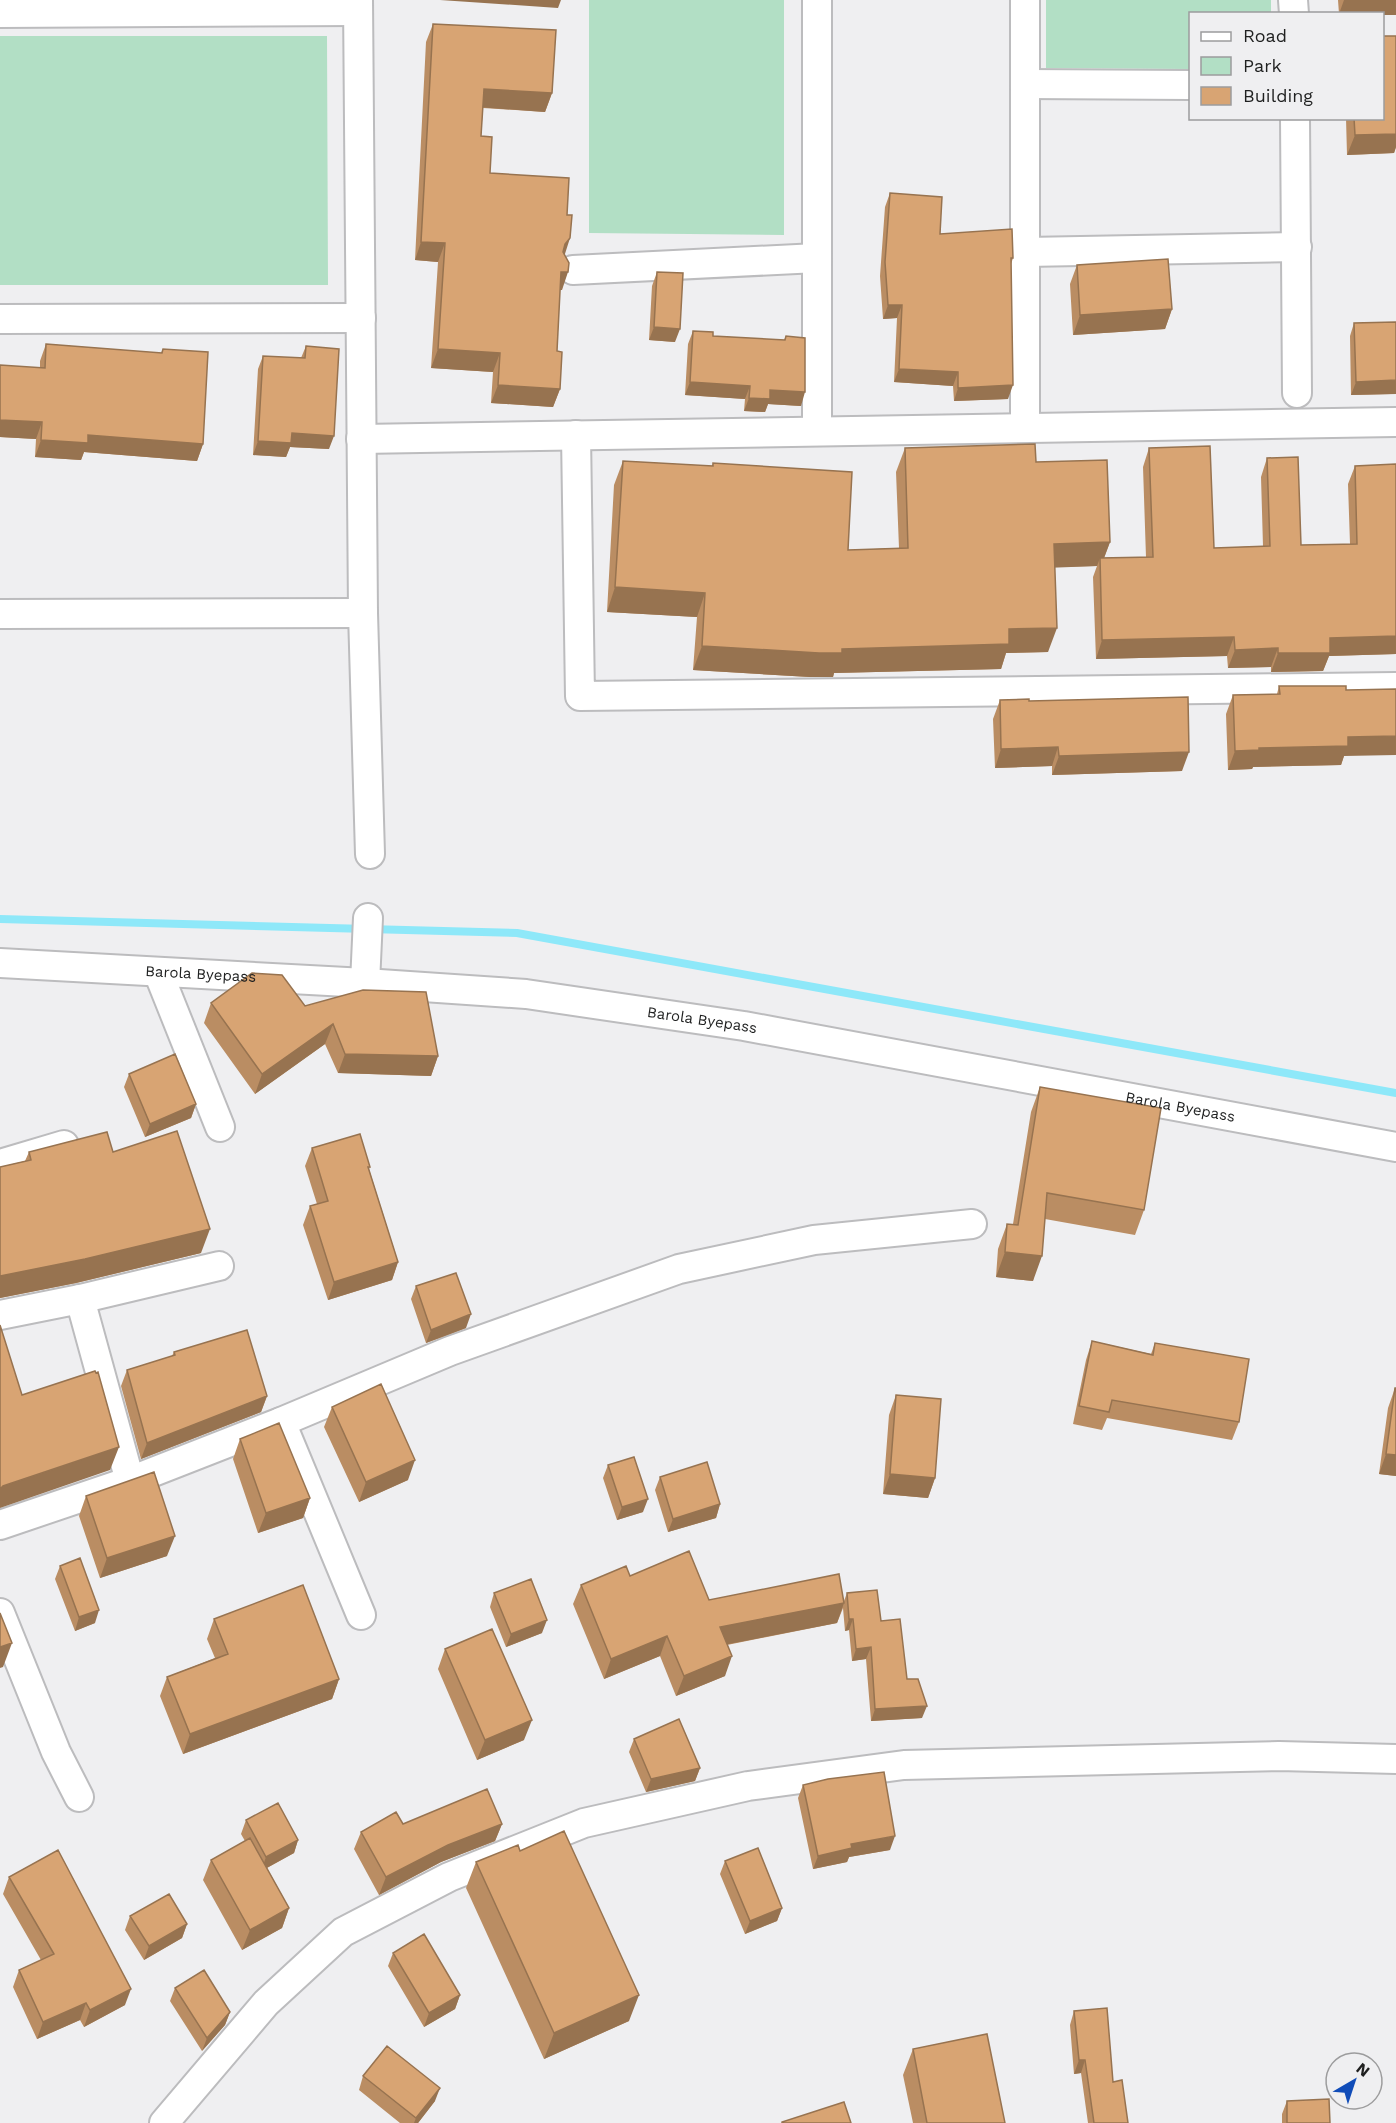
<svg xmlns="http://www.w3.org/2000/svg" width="1396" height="2123" font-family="'Work Sans',sans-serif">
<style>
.green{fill:#b2dfc5}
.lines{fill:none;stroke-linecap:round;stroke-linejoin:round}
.stream{stroke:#8ee8f9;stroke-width:8}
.minor-casing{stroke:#bcbcbe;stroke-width:32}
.minor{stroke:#fff;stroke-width:28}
.wall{fill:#ba8d63}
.shaded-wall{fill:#977350}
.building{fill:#d8a473;stroke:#977350;stroke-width:1.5}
.labels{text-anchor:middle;stroke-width:4.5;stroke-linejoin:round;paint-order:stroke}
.street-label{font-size:15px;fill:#1f2020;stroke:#efeff1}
</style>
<rect width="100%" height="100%" fill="#efeff1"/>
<path class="green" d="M589,0H784V235L589,233Z
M1046,0H1271V13L1190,14V69L1046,68Z
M0,36H327L328,285H0Z"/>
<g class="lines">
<path class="stream" d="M0,919L517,933L1396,1093"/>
<defs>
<g id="minor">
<path d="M358,0L363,613L370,854"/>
<path d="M817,0V431"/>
<path d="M1025,0V428"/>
<path d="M1293,0L1294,14"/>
<path d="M0,13L358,11"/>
<path d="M1025,84L1190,85"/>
<path d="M1295,118L1297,393"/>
<path d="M1026,252L1297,247"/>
<path d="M573,270L817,258"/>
<path d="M0,319L361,318"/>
<path d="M576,435L580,696L1396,687"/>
<path d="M361,439L1396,422"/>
<path d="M0,614L363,613"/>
<path id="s1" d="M0,963L365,983L526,994L744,1026L1396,1147"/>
<path d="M158,972L220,1127"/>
<path d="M365,983L368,918"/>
<path d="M0,1164L64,1145"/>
<path d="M80,1299L130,1481"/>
<path d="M0,1315L80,1299L219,1266"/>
<path d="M281,1422L450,1351L679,1269L814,1240L972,1224"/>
<path d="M0,1525L130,1481L281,1422L361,1615"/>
<path d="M0,1613L56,1752L79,1797"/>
<path d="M164,2123L266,2003L343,1932L449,1877L584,1823L748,1786L904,1765L1279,1756L1396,1759"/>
</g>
</defs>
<use href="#minor" class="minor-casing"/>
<use href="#minor" class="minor"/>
</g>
<path class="wall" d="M1338,0H1396V15H1383V14H1339Z
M433,24L552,93L545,112L483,108L481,136L490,173L564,254L562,290H560L557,351L560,389L553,407L491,403L493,372L431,368L438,262L415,260L426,42Z
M1396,36V147L1394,153L1347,155L1346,118H1383Z
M890,193L940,234L1013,258L1011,264L1008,399L954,401L953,386L894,382L897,318L883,319L880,276L885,207Z
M1077,265L1172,309L1165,329L1073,335L1070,284Z
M657,272L675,342L649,340L652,286Z
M1354,323L1391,394L1351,395L1350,336Z
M693,331L713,336L784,340L786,336L801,406L768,404L765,412L744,411L745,399L685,395L688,344Z
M46,344L161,353L163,349L203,444L197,461L84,452L81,460L35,457L36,439L0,437V365L40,368V361Z
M306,346L329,449L290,447L286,457L253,455L258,369L263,356L301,358Z
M905,448L1036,462L1110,542L1104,558L1146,557L1143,467L1149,448L1214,548L1263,546L1261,477L1267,458L1301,545L1350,544L1348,484L1355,466L1396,464V660V654L1329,656L1323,671L1271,672V667L1228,668L1227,656L1096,659L1093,577L1097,566L1055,567L1048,652L1006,653L1001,669L834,673L833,677H810L693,670L697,617L607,612L614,485L623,461L712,466L713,463L848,550L899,548L896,472Z
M1279,686L1344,756L1341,765L1253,767L1252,769L1228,770L1226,714L1233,695L1277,694Z
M1000,700L1029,701L1182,771L1052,775V766L995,768L993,719Z
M211,1003L305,1006L438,1056L431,1076L338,1073L325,1044L255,1094L204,1023Z
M129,1074L196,1104L191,1118L145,1137L124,1087Z
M1040,1087L1144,1210L1135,1235L1045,1219L1033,1281L996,1277L998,1249L1007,1224H1013L1031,1112Z
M312,1148L370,1167L369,1169L398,1262L392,1280L328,1300L303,1225L310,1206L317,1204L305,1166Z
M29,1152H113L201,1253L76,1283L0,1298V1167L25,1161Z
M416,1286L466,1328L426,1343L411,1299Z
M1092,1341L1151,1354L1155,1343L1239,1422L1232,1440L1107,1418L1102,1430L1073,1424L1086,1360Z
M174,1352L267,1396L261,1412L141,1459L121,1386L127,1370L172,1356Z
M1395,1388H1396V1476L1379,1474L1388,1408Z
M896,1395L935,1478L928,1498L883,1494L889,1415Z
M332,1407L408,1480L359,1502L324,1427Z
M240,1439L310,1498L303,1518L258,1533L233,1459Z
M608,1465L643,1512L617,1520L603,1478Z
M660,1477L720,1504L716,1518L668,1532L655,1490Z
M86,1496L167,1556L100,1578L79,1516Z
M60,1566L95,1623L75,1631L55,1579Z
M630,1576L709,1600L844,1601L847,1593L881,1621L907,1679L922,1718L871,1721L866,1659L852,1661L849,1630L845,1631L843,1608L837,1623L727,1645L725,1676L676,1696L660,1656L604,1679L573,1604L581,1585Z
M494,1593L542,1633L506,1647L490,1607Z
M214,1619L339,1679L332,1699L183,1754L160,1696L167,1677L215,1658L207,1639Z
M445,1649L524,1740L477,1760L438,1669Z
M634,1739L700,1768L695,1781L646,1792L629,1752Z
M803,1785L890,1850L849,1857L847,1862L813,1869L798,1798Z
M246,1820L298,1840L294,1853L267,1868L289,1908L282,1928L242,1950L203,1880L211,1860L245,1841L241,1834Z
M403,1824H502L495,1841L441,1862L379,1895L354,1849L361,1832Z
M520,1851L629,2021L544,2059L466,1888L476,1862Z
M725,1861L782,1908L777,1921L745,1934L720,1874Z
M9,1877L125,2005L84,2027L80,2020L37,2039L13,1987L19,1970L41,1960L3,1894Z
M130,1916L187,1924L182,1938L144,1960L125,1930Z
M393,1953L460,1995L455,2009L424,2027L388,1966Z
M175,1988L230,2012L225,2025L202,2051L170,2001Z
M1074,2011L1128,2123H1088L1081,2073L1074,2074L1070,2025Z
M913,2049L1005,2123H913L903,2075Z
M363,2076L435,2101L418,2123H400L359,2090Z
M1287,2101L1330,2123H1282V2114Z"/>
<path class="shaded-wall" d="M440,0H561L558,8Z
M1344,0H1396V15H1383V14H1339Z
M484,89L552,93L545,112L477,107Z
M1396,134V147L1394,153L1347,155L1355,135Z
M570,238L564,257L558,263L565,244Z
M421,242L445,243L438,262L415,260Z
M561,272H568L562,290H555Z
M888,305H902L897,318L883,319Z
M1172,309L1165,329L1073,335L1080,315Z
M654,327L680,329L675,342L649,340Z
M438,349L500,353L493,372L431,368Z
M899,369L958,372L953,386L894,382Z
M1396,380V394L1351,395L1356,382Z
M690,382L750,386L745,399L685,395Z
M498,385L560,389L553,407L491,403Z
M1013,385L1008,399L954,401L958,388Z
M770,390L805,392L801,406L768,404L765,412L744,411L749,398Z
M0,420L42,422L36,439L0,437Z
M292,433L334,436L329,449L290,447L286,457L253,455L258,441Z
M88,435L203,444L197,461L84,452L81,460L35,457L41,440Z
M1110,542L1101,566L1100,558L1097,566L1045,568L1054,544Z
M615,587L705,593L697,617L607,612Z
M1057,628L1048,652L1006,653L1001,669L834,673L833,677H810L693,670L702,646L842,649L1009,629Z
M1396,636V654L1329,656L1323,671L1271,672L1278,653L1330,638Z
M1234,637L1227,656L1096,659L1102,640Z
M1278,648L1271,667L1228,668L1235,650Z
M1396,736V755L1344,756L1341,765L1253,767L1252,769L1228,770L1235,751L1348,737Z
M1058,747L1052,766L995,768L1001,749Z
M1189,752L1182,771L1052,775L1059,756Z
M333,1024L325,1044L255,1094L262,1074Z
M345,1054L438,1056L431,1076L338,1073Z
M196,1104L191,1118L145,1137L150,1124Z
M210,1229L201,1253L76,1283L0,1298V1276Z
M1005,1252L1042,1256L1033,1281L996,1277Z
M398,1262L392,1280L328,1300L334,1282Z
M471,1314L466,1328L426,1343L431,1330Z
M267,1396L261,1412L141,1459L147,1443Z
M119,1447L110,1470L0,1508V1489L3,1486Z
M1386,1454L1396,1455V1476L1379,1474Z
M415,1460L408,1480L359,1502L366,1482Z
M890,1474L935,1478L928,1498L883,1494Z
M310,1498L303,1518L258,1533L266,1513Z
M648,1499L643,1512L617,1520L622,1507Z
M720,1504L716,1518L668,1532L673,1519Z
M175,1536L167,1556L100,1578L107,1558Z
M844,1603L837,1623L713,1647L720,1627Z
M99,1610L95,1623L75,1631L79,1617Z
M849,1619H853L849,1630L845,1631Z
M547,1620L542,1633L506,1647L511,1634Z
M667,1636L660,1656L604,1679L611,1659Z
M12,1643L3,1667L0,1668V1647Z
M871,1647L866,1659L852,1661L856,1649Z
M732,1656L725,1676L676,1696L684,1676Z
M339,1679L332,1699L183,1754L190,1734Z
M927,1706L922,1718L871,1721L875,1709Z
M532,1720L524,1740L477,1760L485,1740Z
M700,1768L695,1781L646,1792L651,1779Z
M502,1824L495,1841L441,1862L379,1895L386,1877L448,1845Z
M895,1836L890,1850L849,1857L847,1862L813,1869L818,1856L851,1844Z
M298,1840L294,1853L261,1871L266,1857Z
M289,1908L282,1928L242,1950L250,1930Z
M782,1908L777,1921L745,1934L750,1921Z
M187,1924L182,1938L144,1960L149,1946Z
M131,1989L125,2005L84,2027L90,2010Z
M460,1995L455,2009L424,2027L429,2013Z
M639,1995L629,2021L544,2059L554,2033Z
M86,2003L80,2020L37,2039L43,2022Z
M230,2012L225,2025L202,2051L207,2038Z
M1079,2060H1085L1081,2073L1074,2074Z
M440,2088L435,2101L418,2123H414L416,2118Z"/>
<path class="building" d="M433,24L556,30L552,93L484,89L481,136L492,137L490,173L569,178L567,215H572L570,238L565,244L563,252L569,263L568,272H561L557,351L562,352L560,389L498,385L500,353L438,349L445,243L421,242Z
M1383,36H1396V134L1355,135L1354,118H1383Z
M890,193L942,197L940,234L1012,229L1013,258H1011L1013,385L958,388V372L899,369L902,305H888L885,262Z
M1168,259L1172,309L1080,315L1077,265Z
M657,272L683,273L680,329L654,327Z
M1396,322V380L1356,382L1354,323Z
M693,331L713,332V336L785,340L786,336L805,338V392L770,390V399L749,398L750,386L690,382Z
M46,344L162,353L163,349L208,352L203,444L88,435V443L41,440L42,422L0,420V365L45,368Z
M306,346L339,349L334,436L292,433L291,443L258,441L263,356L305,358Z
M1035,444L1036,462L1107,460L1110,542L1054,544L1057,628L1009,629V644L842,649V653H819L702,646L705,593L615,587L623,461L713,466V463L852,472L848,550L908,548L905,448Z
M1210,446L1214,548L1270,546L1267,458L1298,457L1301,545L1357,544L1355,466L1396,464V636L1330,638V653H1278V648L1235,650L1234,637L1102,640L1100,558L1153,557L1149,448Z
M1279,686H1346V690L1396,689V736L1348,737V746L1259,748V750L1235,751L1233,695L1280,694Z
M1188,697L1189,752L1059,756L1058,747L1001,749L1000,700L1029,699V701Z
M252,973L282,975L305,1006L363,990L426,992L438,1056L345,1054L333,1024L262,1074L211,1003Z
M175,1054L196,1104L150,1124L129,1074Z
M1040,1087L1161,1108L1144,1210L1047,1193L1042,1256L1005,1252L1007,1224L1018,1225Z
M177,1131L210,1229L85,1259L0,1276V1167L31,1160L29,1152L107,1132L113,1152Z
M360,1134L370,1167H368L398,1262L334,1282L310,1206L328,1201L312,1148Z
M456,1273L471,1314L431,1330L416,1286Z
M0,1325L22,1395L95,1371L96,1373L98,1372L119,1447L3,1486L0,1489Z
M247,1330L267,1396L147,1443L127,1370L175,1355L174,1352Z
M1092,1341L1153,1355L1155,1343L1249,1359L1239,1422L1112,1400L1109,1412L1079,1406Z
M381,1384L415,1460L366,1482L332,1407Z
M1395,1388H1396V1455L1386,1454Z
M896,1395L941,1399L935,1478L890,1474Z
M279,1423L310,1498L266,1513L240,1439Z
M634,1457L648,1499L622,1507L608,1465Z
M707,1462L720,1504L673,1519L660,1477Z
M154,1472L175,1536L107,1558L86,1496Z
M689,1551L709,1600L839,1574L844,1603L720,1627L732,1656L684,1676L667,1636L611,1659L581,1585L626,1566L630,1576Z
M80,1558L99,1610L79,1617L60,1566Z
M531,1579L547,1620L511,1634L494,1593Z
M303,1585L339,1679L190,1734L167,1677L228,1654L214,1619Z
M877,1590L881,1621L900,1619L907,1679H918L927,1706L875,1709L871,1647L856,1649L853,1619H849L847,1593Z
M0,1613L12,1643L0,1647Z
M492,1629L532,1720L485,1740L445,1649Z
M679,1719L700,1768L651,1779L634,1739Z
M884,1772L895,1836L851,1844L852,1848L818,1856L803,1785L828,1779Z
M487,1789L502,1824L448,1845L386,1877L361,1832L396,1812L403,1824Z
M278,1803L298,1840L266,1857L246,1820Z
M564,1831L639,1995L554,2033L476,1862L518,1845L520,1851Z
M250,1838L289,1908L250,1930L211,1860Z
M758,1848L782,1908L750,1921L725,1861Z
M58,1850L131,1989L90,2010L86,2003L43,2022L19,1970L54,1954L9,1877Z
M169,1894L187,1924L149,1946L130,1916Z
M424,1934L460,1995L429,2013L393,1953Z
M204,1970L230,2012L207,2038L175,1988Z
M1107,2008L1113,2082L1122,2080L1128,2123H1094L1085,2060H1079L1074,2011Z
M987,2034L1005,2123H927L913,2049Z
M387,2046L440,2088L416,2118L363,2076Z
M1329,2099L1330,2123H1287V2101Z
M844,2102L851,2123H782V2122Z"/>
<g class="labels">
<g class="street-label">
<text dy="5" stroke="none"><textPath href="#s1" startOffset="201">Barola Byepass</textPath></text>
<text dy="5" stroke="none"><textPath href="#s1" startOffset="705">Barola Byepass</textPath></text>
<text dy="5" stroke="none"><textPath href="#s1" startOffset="1191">Barola Byepass</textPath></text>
</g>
</g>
<rect x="1189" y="12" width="195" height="108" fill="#efeff1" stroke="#9c9c9d" stroke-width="1.5"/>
<rect x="1201" y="32" width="30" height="9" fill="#ffffff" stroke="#9c9c9d" stroke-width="1.5"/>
<text x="1243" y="42" font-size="18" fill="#1f2020">Road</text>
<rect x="1201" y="57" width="30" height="18" fill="#b2dfc5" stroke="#9c9c9d" stroke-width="1.5"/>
<text x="1243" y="72" font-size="18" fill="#1f2020">Park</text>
<rect x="1201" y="87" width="30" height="18" fill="#d8a473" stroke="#9c9c9d" stroke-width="1.5"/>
<text x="1243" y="102" font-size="18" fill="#1f2020">Building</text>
<g transform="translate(1354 2081) rotate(39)"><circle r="28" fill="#efeff1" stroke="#9c9c9d" stroke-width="1.5"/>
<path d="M0-4.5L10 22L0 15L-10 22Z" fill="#104cb8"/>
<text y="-9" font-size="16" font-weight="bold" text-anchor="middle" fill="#1f2020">N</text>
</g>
</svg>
